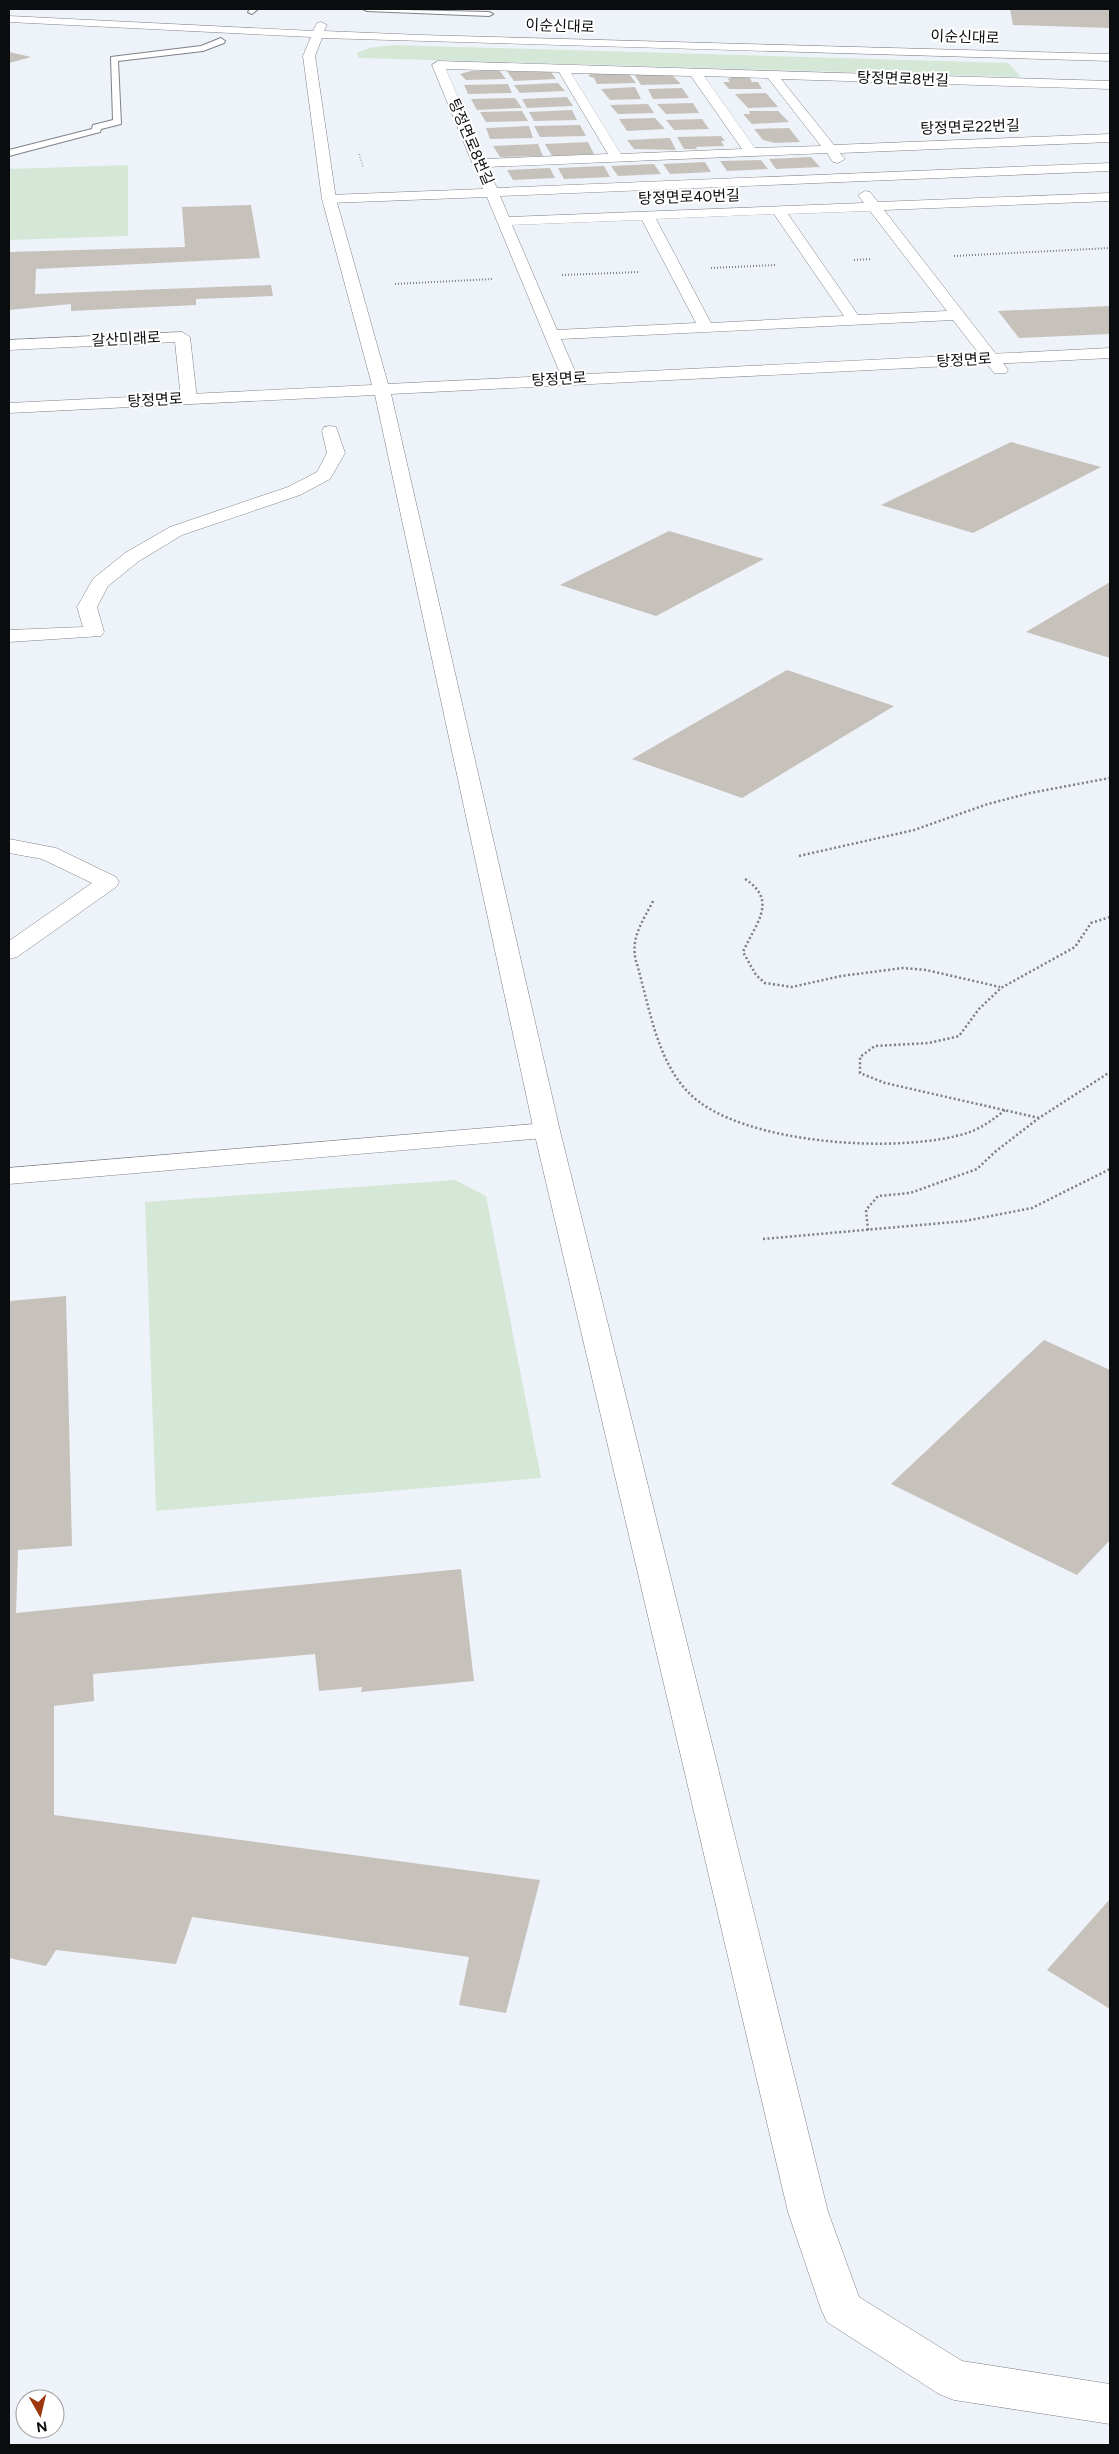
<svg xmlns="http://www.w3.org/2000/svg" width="1119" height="2454" font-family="Figtree,'Noto Sans KR',sans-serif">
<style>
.green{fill:#d5e8d7}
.building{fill:#c7c1bc}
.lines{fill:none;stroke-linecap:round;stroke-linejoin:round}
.lane-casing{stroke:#7f8289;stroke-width:2}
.street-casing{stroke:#7f8289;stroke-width:1}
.secondary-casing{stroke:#7f8289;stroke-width:1}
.path-far2{stroke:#7c7e83;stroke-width:1;stroke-dasharray:1 2;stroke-linecap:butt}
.path-far1{stroke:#7c7e83;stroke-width:2;stroke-dasharray:1 2;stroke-linecap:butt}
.path{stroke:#7c7e83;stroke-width:2.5;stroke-dasharray:2 2.5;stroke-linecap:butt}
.lane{fill:#fff;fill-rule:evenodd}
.street{fill:#fff;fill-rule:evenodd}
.secondary{fill:#fff;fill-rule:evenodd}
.labels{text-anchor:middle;stroke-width:4;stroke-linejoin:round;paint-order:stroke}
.far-street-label{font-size:15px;fill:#0b0c0e;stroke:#fff}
</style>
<rect width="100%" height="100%" fill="#eef2f9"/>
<path class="green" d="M393,45L1008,63L1021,77L358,58L357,53L369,48Z
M128,165V236L9,240V169Z
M455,1180L486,1196L541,1478L156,1511L145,1202Z"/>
<path class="building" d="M1010,9H1110V28L1013,25Z
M9,52L31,57L9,63Z
M499,70L506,79L466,80L460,74L471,71Z
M507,71L551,72L556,79L514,81Z
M591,73L629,74L636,83L597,84L594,78L588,76Z
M634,74L673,76L681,84L641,85Z
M741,76L750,78L752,82H758L762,89H729L723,82H730L728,79L732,77Z
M558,83L565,91L520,93L514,85Z
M508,84L512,93L468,94L464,85Z
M635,87L641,99L610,100L601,89Z
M682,88L689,98L653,99L648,89Z
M766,93L778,107L748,108L735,94Z
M567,97L573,106L527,108L522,99Z
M515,98L522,108L477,110L471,99Z
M693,103L699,113L666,114L657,104Z
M648,104L654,113L618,114L610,105Z
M572,110L577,120L534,121L529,112Z
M522,111L528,121L486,122L480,112Z
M749,111H778L789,122L752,124L743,114H750Z
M655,118L665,129L627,131L619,119Z
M702,119L709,129L674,130L666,120Z
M580,125L586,136L540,137L534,126Z
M529,126L533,138L490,139L486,128Z
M789,128L800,142L775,143L763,140L754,129Z
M721,136L725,141H721L724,146L696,147L697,149H684L677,137Z
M670,138L676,150L634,149L627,140Z
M588,142L594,154L552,156L545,144Z
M538,144L543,156L500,157L493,146Z
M811,157L820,167L776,169L769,159Z
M761,160L768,169L727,171L720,161Z
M705,162L711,172L670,174L663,164Z
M654,164L661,174L618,176L611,166Z
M604,166L610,177L564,179L558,168Z
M550,168L555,178L513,180L507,170Z
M251,205L260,258L36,269L35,294L271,285L273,296L196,299V305L71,311V304L9,310V252L185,247L182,207Z
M1110,306V334L1019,338L998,311Z
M1011,442L1101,467L973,533L881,505Z
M669,531L764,559L656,616L560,585Z
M1110,582V658L1026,632Z
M787,670L894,706L742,798L632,759Z
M66,1296L72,1546L18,1550L16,1613L461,1569L474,1681L361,1692L362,1687L319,1691L315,1654L93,1674L94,1701L54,1706V1815L540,1880L506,2013L459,2005L469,1957L192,1917L176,1964L56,1950L46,1966L9,1958V1301Z
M1044,1340L1110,1370V1540L1077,1575L891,1484Z
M1110,1899V2009L1047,1970Z"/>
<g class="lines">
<defs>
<path id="lane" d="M250,9H258L252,14L248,12Z
M363,9L489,12L493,14L489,16L367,11Z
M221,38L225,41L224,43L203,51L118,61L121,124L101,129L100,132L9,156V150L92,129L93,125L113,120L111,57L201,46Z"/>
<path id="street" d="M438,61L1110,81V89L781,79L834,145L1110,134V142L840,153L845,159L838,163L833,162L827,153L487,167L497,188L1110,163V171L500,196L509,217L864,203L858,195L865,191L870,192L878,202L1110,193V201L884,210L1006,367L1008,370L1006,373H994L953,320L561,339L578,378L570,383L562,378L487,197L329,203L322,199L329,195L483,189L432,65ZM446,69L559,72L608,154L484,159ZM571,73L691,76L742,149L621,154ZM704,76L768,78L821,146L755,148ZM870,211L947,311L858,315L788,214ZM774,214L844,316L711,323L656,219ZM642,220L696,323L557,330L512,225Z
M182,332L190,337L197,399L195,402H183L181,399L175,342L9,350V340Z
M330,426L336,427L345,453L330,479L300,495L182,535L139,561L108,586L97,607L104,632L101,636L9,642V630L83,627L77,607L93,579L125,553L170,527L288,487L317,472L327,453L322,431L324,427Z
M9,839L56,848L116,877L119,882L116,887L17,957L9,959V941L92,883L42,859L9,853Z
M547,1123L556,1125L560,1131L556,1137L9,1184V1168Z"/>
<path id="secondary" d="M9,16L313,31L317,23L321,22L327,25L324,31L421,35L1110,54V61L322,38L315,56L336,199L388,384L1110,348V358L391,394L560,1131L828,2212L859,2297L962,2361L1110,2384V2424L954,2400L939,2394L827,2322L821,2309L788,2212L534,1131L375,395L9,413V403L372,385L322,199L303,56L311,37L9,22Z"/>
</defs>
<use href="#lane" class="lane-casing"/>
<use href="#street" class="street-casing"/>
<use href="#secondary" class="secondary-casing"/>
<path class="path-far2" d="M359,154L363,167"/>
<path class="path-far1" d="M954,256L1110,248
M854,260L872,259
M711,268L775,265
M562,275L640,272
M395,284L493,279"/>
<path class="path" d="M799,856L914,830L988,804L1030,793L1110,778
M745,879C779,901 755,924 743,952L756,975L765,983L792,987L841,976L903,968L926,970L1000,987
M653,901C643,921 630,938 636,961C649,1004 656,1060 689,1093C739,1145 904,1155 970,1132C983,1127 994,1119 1005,1110
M1039,1118L885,1083L860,1073V1057L875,1046L929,1043L959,1036L979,1009L1001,988L1075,947L1091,923L1110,917
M868,1230L866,1210L878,1196L910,1193L977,1169L996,1151L1039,1118L1110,1072
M763,1239L965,1221L1032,1208L1110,1169"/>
<use href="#lane" class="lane"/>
<use href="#street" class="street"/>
<use href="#secondary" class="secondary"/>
</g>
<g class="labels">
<g class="far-street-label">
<text transform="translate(560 26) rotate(2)" y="5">이순신대로</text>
<text transform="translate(965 37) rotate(2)" y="5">이순신대로</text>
<text transform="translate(903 79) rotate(2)" y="5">탕정면로8번길</text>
<text transform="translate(970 127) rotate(-2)" y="5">탕정면로22번길</text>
<text transform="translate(471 142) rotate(67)" y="5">탕정면로8번길</text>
<text transform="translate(689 197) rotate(-2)" y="5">탕정면로40번길</text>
<text transform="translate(126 339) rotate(-3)" y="5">갈산미래로</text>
<text transform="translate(964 360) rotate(-3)" y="5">탕정면로</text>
<text transform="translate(559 379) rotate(-3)" y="5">탕정면로</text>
<text transform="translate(155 400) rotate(-3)" y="5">탕정면로</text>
</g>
</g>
<rect width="1119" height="2454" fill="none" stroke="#0b0c0e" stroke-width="20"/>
<g transform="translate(40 2414) rotate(172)"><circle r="24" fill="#ffffff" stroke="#9d9e9f"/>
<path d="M0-4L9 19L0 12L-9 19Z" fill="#9d370e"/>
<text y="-8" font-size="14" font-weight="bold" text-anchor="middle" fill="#0b0c0e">N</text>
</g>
</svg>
